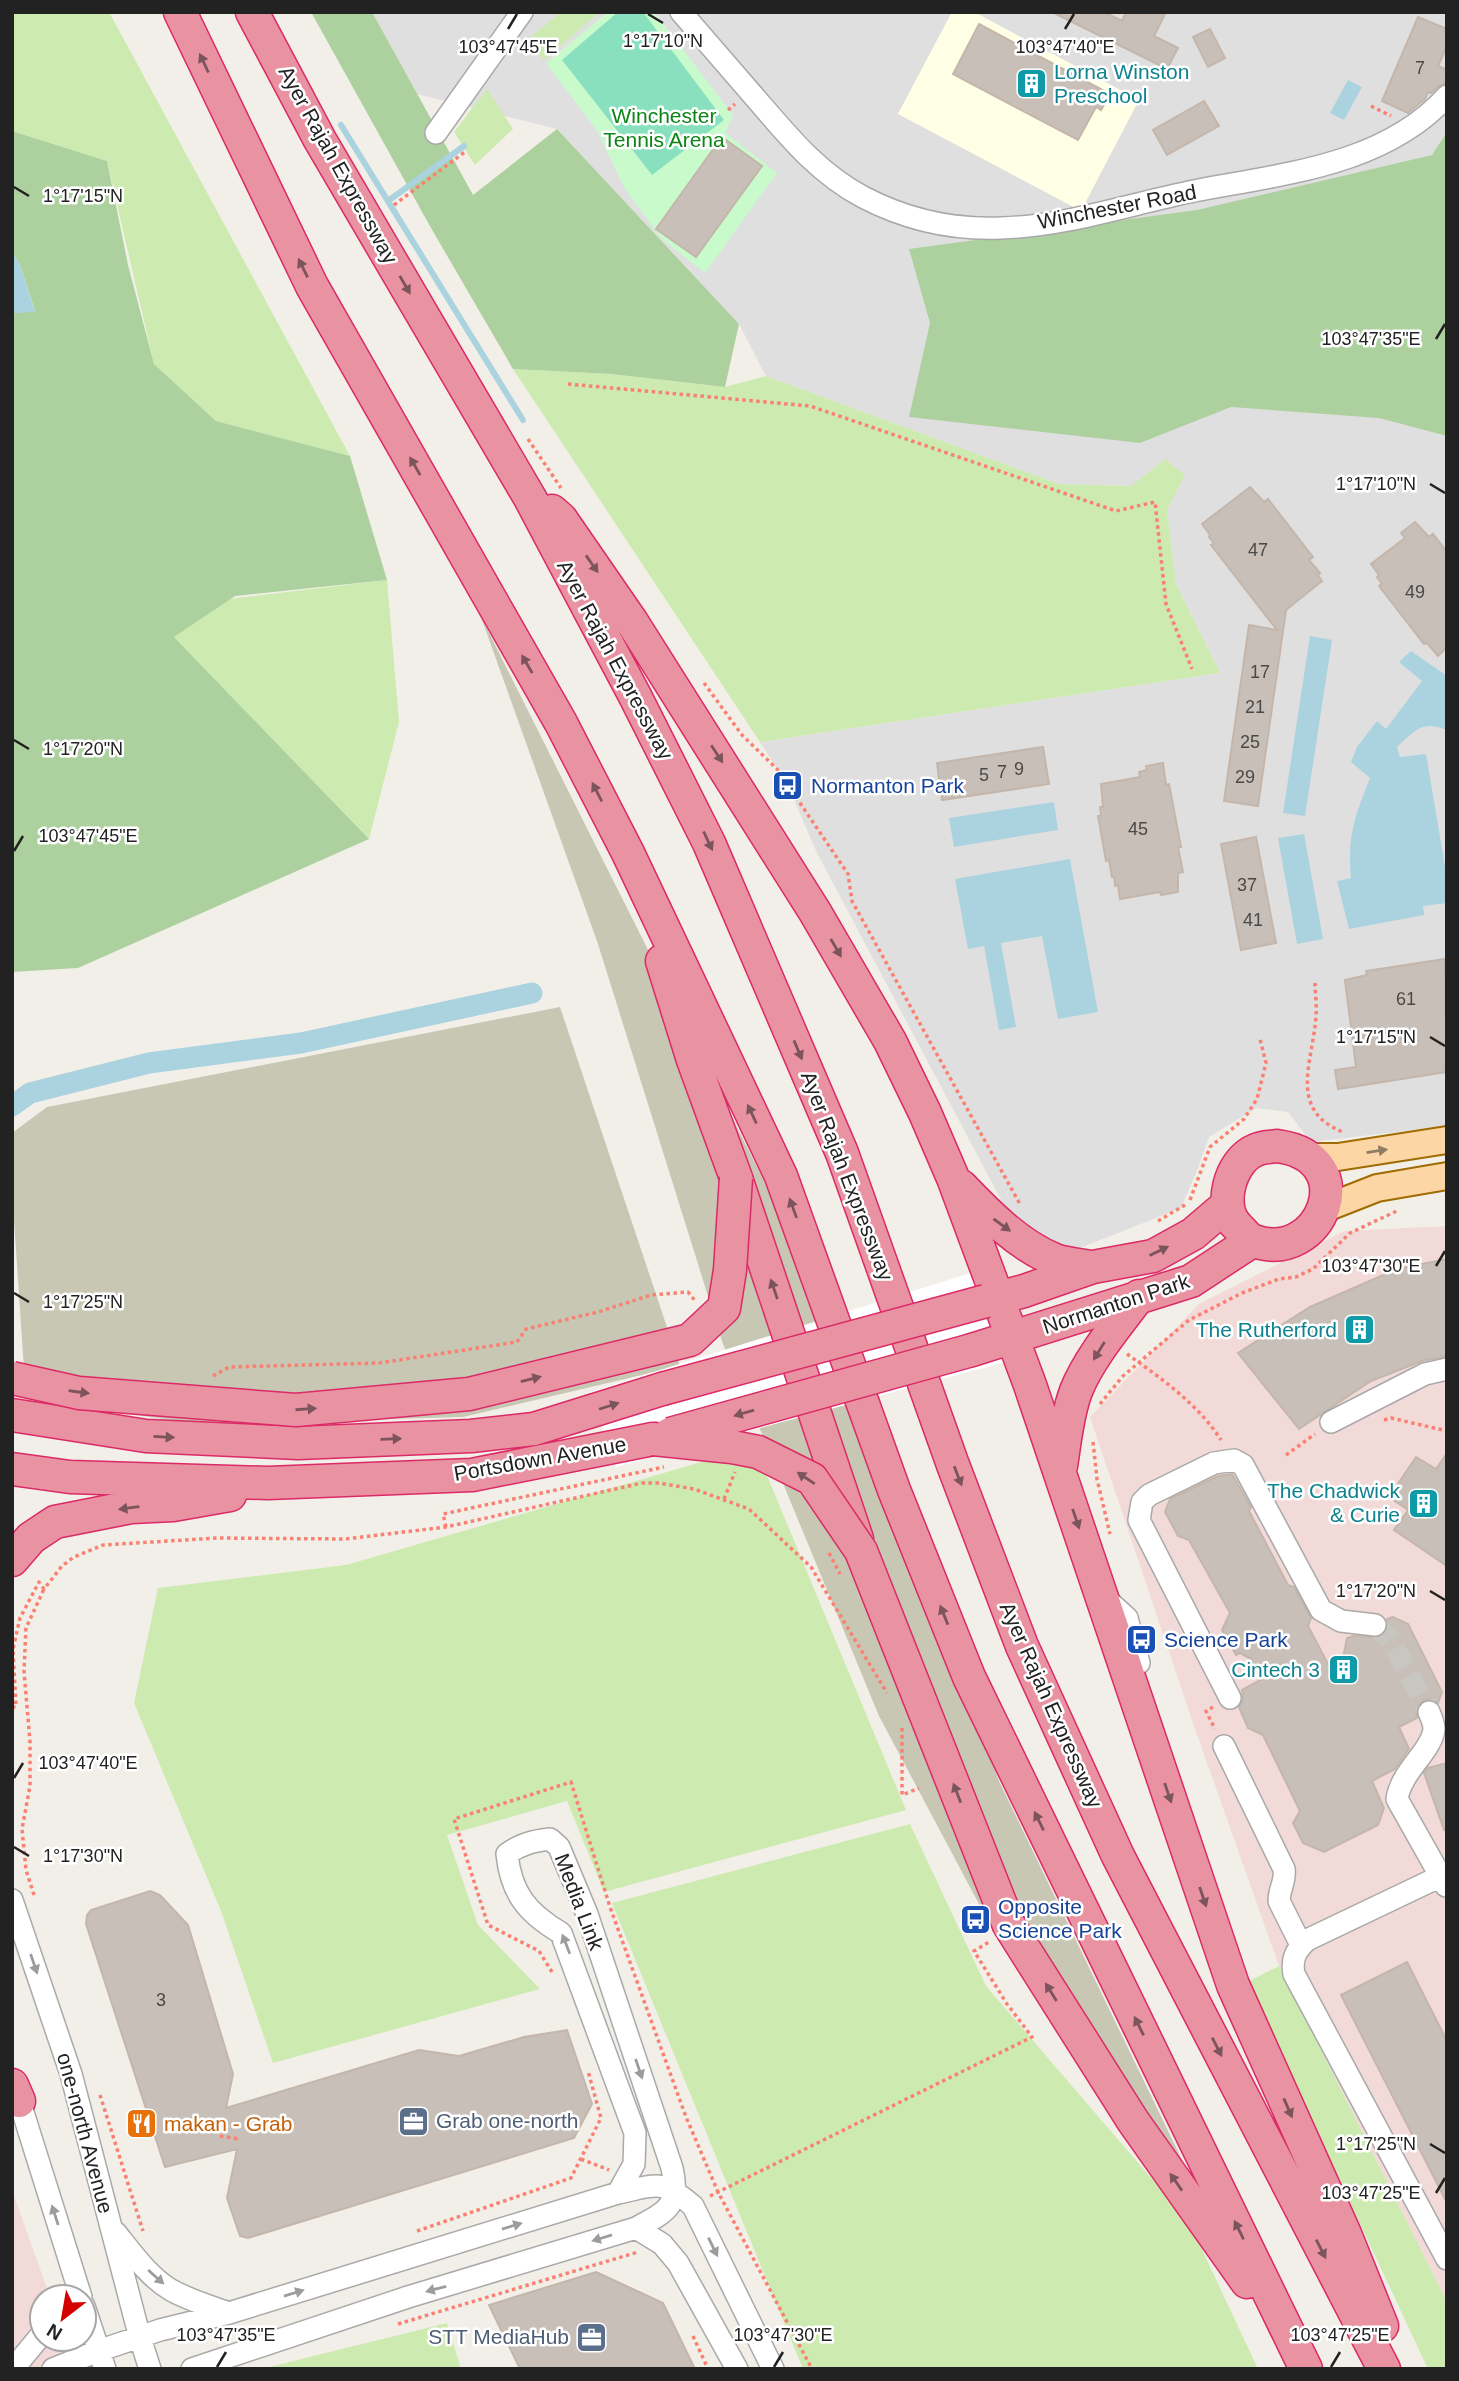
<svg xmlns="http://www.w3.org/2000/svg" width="1459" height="2381" font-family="Helvetica,sans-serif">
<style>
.residential{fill:#e0dfdf}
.commercial{fill:#f2dad9}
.education{fill:#ffffe5}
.construction{fill:#c7c7b4}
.grass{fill:#cdebb0}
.forest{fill:#add19e}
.park{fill:#c8facc}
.pitch{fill:#88e0be}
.water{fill:#aad3df}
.pier{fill:#fff}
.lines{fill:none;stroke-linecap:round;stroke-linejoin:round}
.stream{stroke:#aad3df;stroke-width:6}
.canal{stroke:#aad3df;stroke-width:21}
.building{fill:#c7bfb8;stroke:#c4b6ab;stroke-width:2}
.minor-tunnel{stroke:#c8c6c1;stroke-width:21;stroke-dasharray:21 10;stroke-linecap:butt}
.minor-casing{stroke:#a9a9a9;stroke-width:24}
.major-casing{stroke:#a06b00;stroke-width:30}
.highway-casing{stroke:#dc2a67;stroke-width:35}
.path{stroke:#fa8072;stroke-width:3.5;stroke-dasharray:3.5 3.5;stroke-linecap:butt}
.minor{stroke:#fff;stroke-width:21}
.major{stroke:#fcd6a4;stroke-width:26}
.highway{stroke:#e892a2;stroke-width:32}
.highway-bridge-casing{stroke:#dc2a67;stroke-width:35;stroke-linecap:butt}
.path-bridge{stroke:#fa8072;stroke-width:3.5;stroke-dasharray:3.5 3.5;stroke-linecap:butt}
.highway-bridge{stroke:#e892a2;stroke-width:32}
.oneway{fill:#7b545c}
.oneway2{fill:#8f7c63}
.oneway3{fill:#9c9c9c}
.ticks{fill:none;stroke:#222;stroke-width:2.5}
.labels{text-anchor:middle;stroke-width:5;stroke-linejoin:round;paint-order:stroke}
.number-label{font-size:18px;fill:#4b4948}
.culture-label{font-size:21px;fill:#0d838f;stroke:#fff;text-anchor:end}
.park-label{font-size:21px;fill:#0c8416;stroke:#fff}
.street-label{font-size:21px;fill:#222;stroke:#fff}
.transit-label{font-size:21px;fill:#164399;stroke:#fff;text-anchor:start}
.service-label{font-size:21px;fill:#4e5e75;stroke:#fff;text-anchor:start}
.food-label{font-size:21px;fill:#c56008;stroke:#fff;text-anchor:start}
.ticks-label{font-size:18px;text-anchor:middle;fill:#222;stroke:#fff;stroke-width:5;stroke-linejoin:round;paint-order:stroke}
</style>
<rect width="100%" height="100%" fill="#f2efe9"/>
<path class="residential" d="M372,12H608L547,63L598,132L625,189L725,133L732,115L654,12H952L898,114L1139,100L974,12H1447V1126L1311,1142L1288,1112L1256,1108L1209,1137L1197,1171L1181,1208L1070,1252L1015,1226L817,853L788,786L760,742L1220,673L1176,584L1167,510L1165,459L1131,486L1059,484L766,376L739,324L557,129L417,94Z"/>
<path class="commercial" d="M1447,1226V2302L1279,1966L1194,1726L1090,1417L1199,1304L1344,1231Z
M12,2190L50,2297H42V2339H64L74,2369H12Z"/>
<path class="education" d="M952,12H974L1139,100L1081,211L898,114Z"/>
<path class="construction" d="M481,617L766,1185L866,1410L999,1781L1199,2195L996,1936L879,1716L775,1464L723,1344L598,944Z
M560,1007L680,1366L463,1417L199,1424L26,1399L12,1190V1133L47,1107Z"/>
<path class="grass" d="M12,12H109L350,456L216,421L154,364L107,161L12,131Z
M561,12H600L544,60L527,40Z
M487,89L513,129L475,165L454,132Z
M513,369L611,374L725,387L766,376L1059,484L1131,486L1165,459L1185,475L1167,510L1176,584L1220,673L760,742Z
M387,580L399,722L369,839L173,636L229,599Z
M719,1457L763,1466L906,1810L604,1892L567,1801L447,1835L478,1925L540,1989L273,2063L221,1911L134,1703L158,1588L346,1565Z
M910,1824L986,1986L1189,2222L1258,2369H803L612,1903Z
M1279,1966L1447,2302V2369H1428L1247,1982Z
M447,2323L461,2369H261Z"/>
<path class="forest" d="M311,12H372L473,195L557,129L739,324L725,387L611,374L513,369L431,228Z
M12,131L107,161L128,265L154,364L216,421L350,456L387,580L235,596L174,637L369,839L78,968L12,972V313L35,311L20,265L12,251Z
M1447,132V436L1379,418L1231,407L1140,443L909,417L930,323L909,249L1197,210L1432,155Z"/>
<path class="park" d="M608,12H654L733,115L725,133L777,173L705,273L662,239L625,189L598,132L546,63Z"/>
<path class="pitch" d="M618,12H643L724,120L652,175L562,60Z"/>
<path class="water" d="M1348,80L1362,87L1344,120L1330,113Z
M12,251L20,265L35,312L12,313Z
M1310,636L1332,640L1305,816L1283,813Z
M1411,651L1447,676V730C1421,720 1416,730 1397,747L1400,757L1426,754L1447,878V903L1423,906L1424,915L1349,929L1337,881L1351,878C1347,836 1355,816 1370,778L1351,762L1357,747L1377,721L1386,729L1422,681L1399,662Z
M1054,802L1058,830L954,847L949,818Z
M1304,834L1323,939L1297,944L1278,838Z
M1070,859L1098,1012L1058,1019L1042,936L1001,943L1016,1027L999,1030L984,946L968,949L955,879Z"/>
<path class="pier" d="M977,1271L1009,1361L616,1467L590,1392Z"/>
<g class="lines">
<path class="stream" d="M341,125L523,420
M388,201L464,146"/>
<path class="canal" d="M12,1106L30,1093L149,1063L301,1043L532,993"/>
</g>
<path class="building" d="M1052,12H1104L1122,21L1126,12H1166L1154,36L1178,48L1167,69Z
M1418,17L1447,29V46L1438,66L1447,70V83L1439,86L1431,93L1428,92L1425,99L1408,113L1382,101Z
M979,24L1110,94L1101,110L1096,107L1078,140L953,74Z
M1210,29L1225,58L1208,67L1193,37Z
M1204,101L1219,126L1167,155L1153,130Z
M722,137L762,166L696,257L656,229Z
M1250,487L1264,502L1268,499L1313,557L1309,560L1320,573L1318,575L1322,581L1286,610L1258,806L1224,801L1249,625L1277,630L1211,545L1214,543L1209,537L1210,535L1202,524Z
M1415,522L1429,537L1433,534L1447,552V647L1438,656L1427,643L1424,644L1379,586L1382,584L1377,577L1379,575L1371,564L1405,538L1401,533Z
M1043,747L1049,784L942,800L937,763Z
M1163,763L1166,785L1169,784L1181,847H1178L1183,872L1178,873V892L1161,895L1160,892L1120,899L1118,885L1115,886L1114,877H1112L1109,860L1106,861L1098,816H1101L1100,807H1103L1101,784L1140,777L1139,772L1147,770L1146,766Z
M1256,837L1276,943L1241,950L1221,844Z
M1445,959L1447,1072L1338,1089L1335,1070L1356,1067L1345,980L1367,975L1366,971Z
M1447,1259V1356L1422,1361L1371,1381L1299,1429L1238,1353L1310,1307L1397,1269Z
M1447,1453V1566L1394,1530L1408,1510L1389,1497L1416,1457L1436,1469Z
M1232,1474L1251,1507L1249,1511L1288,1585L1294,1587L1311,1618L1308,1626L1338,1683L1347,1638L1353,1636L1381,1637L1388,1627L1387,1619L1393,1617L1408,1624L1442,1692L1438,1703L1431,1699L1423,1700L1416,1710L1417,1718L1399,1727L1409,1749L1395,1769L1372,1781L1384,1808L1378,1825L1324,1852L1303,1843L1293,1823L1300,1811L1263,1735L1248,1728L1239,1707L1243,1699L1242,1690L1260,1680L1251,1659L1240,1653L1236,1655L1222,1630L1230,1613L1189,1540L1178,1536L1165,1512L1170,1499L1218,1476Z
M1447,1763V1830H1444L1424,1773L1428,1768Z
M150,1891L160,1895L188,1925L233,2074L226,2108L419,2050L459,2056L524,2037L567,2030L592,2104L574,2138L248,2238L240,2236L227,2198L237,2149L165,2167L86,1924L87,1915L91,1910Z
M1407,1962L1447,2041V2203L1341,1995Z
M596,2272L663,2303L695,2369H520L489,2305Z"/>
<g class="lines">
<path class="minor-tunnel" d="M1375,1625L1390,1639L1429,1712"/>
<defs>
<path id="minor" d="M681,12C707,42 732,71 758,101C789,137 819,174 863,197C905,219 953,230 1001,228C1067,226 1130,204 1194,191C1281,174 1384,166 1447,96
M436,133L522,12
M1331,1422L1425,1374L1447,1369
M1105,1598L1127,1618L1139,1663
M1230,1698L1139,1520L1142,1502L1149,1495L1214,1463L1234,1460L1243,1465L1321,1610L1341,1621L1375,1625
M1429,1712C1431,1717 1434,1723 1434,1729C1432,1751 1401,1771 1397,1799L1446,1886
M1224,1746L1284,1869C1286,1881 1279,1889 1279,1901L1301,1945
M1439,1877L1307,1940C1296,1950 1291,1959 1294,1974L1447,2259
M12,1900L71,2074L140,2338L150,2369
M16,2090L81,2297
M636,2228L662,2244L678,2263L737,2369
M116,2233C132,2253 149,2277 171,2290C189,2300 209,2306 229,2313
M84,2306L105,2369
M13,2369L42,2334
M53,2369L98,2351L160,2330L229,2313L618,2193C657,2185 661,2178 693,2206L773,2369
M192,2369L408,2297L636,2228C666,2212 681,2206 672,2168L587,1914L559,1847L550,1839C533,1841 521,1844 507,1854C511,1893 527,1913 561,1933L635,2133L634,2164L618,2193"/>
<path id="major" d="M1309,1157H1338L1447,1140
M1326,1208L1377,1188L1447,1176"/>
<path id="highway" d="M180,12L312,286L561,723L628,853L781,1176L894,1490L969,1677L1306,2369
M252,12L320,140L530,498L635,696L709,843L842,1153L953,1465L1022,1646L1118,1856L1384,2369
M552,511L561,519L632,622L815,912L890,1041L925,1113L953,1178L1030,1385L1233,1985L1345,2234L1382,2326
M662,961L693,1060L736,1178L857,1539
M1277,1146C1365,1158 1321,1265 1254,1241C1248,1239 1243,1232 1238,1227C1217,1208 1230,1160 1256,1150C1262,1147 1271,1147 1277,1146Z
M961,1186C988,1214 1018,1245 1055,1260C1066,1264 1080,1265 1092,1267
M986,1301L1024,1291L1093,1267L1153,1256L1193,1234L1227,1205
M972,1350L1191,1281L1252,1241
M12,1415L146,1436L298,1443L471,1436L534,1429L662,1389
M1061,1466C1065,1441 1067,1415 1076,1391C1089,1358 1118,1324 1139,1296
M12,1469L70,1477L268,1483L472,1475L653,1439
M12,1560L31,1538L55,1522L131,1507L173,1505L230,1495
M1009,1925L1133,2121L1247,2282
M12,2085L19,2101"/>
</defs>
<use href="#minor" class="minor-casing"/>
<use href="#major" class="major-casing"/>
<use href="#highway" class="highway-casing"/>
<path class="path" d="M1371,106L1391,116
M728,110L735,104
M394,205L466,151
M568,384L810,406L1116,511L1155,502L1166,604L1192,669
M528,439L561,488
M704,683L742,735L777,769L848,874L852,901L1021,1206
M1315,983C1315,993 1317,1005 1316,1016C1313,1062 1287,1110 1343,1132
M1190,1200L1210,1147L1244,1119L1257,1099L1266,1063L1260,1039
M1158,1221L1185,1205
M1127,1354C1162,1379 1198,1404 1221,1440
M213,1376L229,1367L379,1363L517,1342L526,1329L598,1312L651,1295L688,1292L696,1302
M1100,1404L1123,1376L1189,1320L1242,1293L1279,1279L1296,1277L1313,1269L1350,1233L1399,1210
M1384,1420L1391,1418L1447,1431
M1093,1442L1097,1479L1110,1534
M1286,1455L1315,1434
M724,1499L735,1472
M446,1527L443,1514L664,1467
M829,1553L840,1574
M12,1707H16L13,1649L20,1618L39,1582L44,1589L62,1566L74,1557L103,1545L217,1538L345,1539L446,1527L642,1483H659L694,1489L749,1509L811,1567L887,1693
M1213,1707L1206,1711L1215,1729
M902,1728V1795L919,1788
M34,1895L26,1870L22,1829L30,1786V1742L24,1671L26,1628L44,1589
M975,1919L981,1930
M552,1972L539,1951L488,1925L454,1819L571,1782L610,1907L686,2117L718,2192L812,2369
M100,2095L143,2231
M581,2159L609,2170
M710,2196L1032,2037L1007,2004L974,1951L989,1942
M417,2231L571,2178L601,2118L588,2071
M49,2297L56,2287
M37,2315L42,2308
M398,2324L638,2252
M693,2336L708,2369"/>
<use href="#minor" class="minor"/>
<use href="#major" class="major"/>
<use href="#highway" class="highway"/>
<defs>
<path id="highway-bridge" d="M12,1378L79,1393L296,1410L469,1394L690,1340L724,1308L730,1270L736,1178
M662,1389L986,1301
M670,1434L972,1350
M653,1439L732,1447L758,1452L812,1479L861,1551L1009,1925"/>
</defs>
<use href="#highway-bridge" class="highway-bridge-casing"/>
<path class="path-bridge" d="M220,2136L239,2139"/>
<use href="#highway-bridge" class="highway-bridge"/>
</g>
<defs><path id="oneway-solid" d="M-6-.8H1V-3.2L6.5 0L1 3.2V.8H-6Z" transform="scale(1.75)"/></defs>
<g class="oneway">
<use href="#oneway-solid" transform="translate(204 63) rotate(-115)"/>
<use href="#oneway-solid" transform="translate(303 268) rotate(-116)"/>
<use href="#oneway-solid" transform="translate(405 285) rotate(60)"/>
<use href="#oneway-solid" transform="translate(415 466) rotate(-120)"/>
<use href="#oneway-solid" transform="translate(592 564) rotate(55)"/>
<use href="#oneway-solid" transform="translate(527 664) rotate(-120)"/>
<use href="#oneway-solid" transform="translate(717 754) rotate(57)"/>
<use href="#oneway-solid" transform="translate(597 792) rotate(-117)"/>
<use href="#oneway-solid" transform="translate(708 841) rotate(65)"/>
<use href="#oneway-solid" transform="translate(836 948) rotate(60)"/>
<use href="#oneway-solid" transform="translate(798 1050) rotate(67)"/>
<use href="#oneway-solid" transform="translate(752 1114) rotate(-115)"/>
<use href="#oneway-solid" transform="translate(793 1208) rotate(-110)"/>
<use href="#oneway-solid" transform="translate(1002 1225) rotate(36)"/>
<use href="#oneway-solid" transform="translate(1159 1251) rotate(-26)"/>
<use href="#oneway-solid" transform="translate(774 1289) rotate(-109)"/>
<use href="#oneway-solid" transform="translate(1099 1351) rotate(122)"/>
<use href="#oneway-solid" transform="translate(531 1379) rotate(-14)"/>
<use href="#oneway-solid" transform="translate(79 1392) rotate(8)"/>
<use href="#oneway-solid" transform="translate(609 1406) rotate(-18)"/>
<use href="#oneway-solid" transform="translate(306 1409) rotate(-4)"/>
<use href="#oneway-solid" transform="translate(744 1413) rotate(164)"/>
<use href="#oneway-solid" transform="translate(164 1437) rotate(3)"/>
<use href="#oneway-solid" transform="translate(391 1439) rotate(-2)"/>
<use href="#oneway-solid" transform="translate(958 1476) rotate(69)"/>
<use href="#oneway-solid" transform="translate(806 1478) rotate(-146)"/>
<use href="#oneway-solid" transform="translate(129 1508) rotate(173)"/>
<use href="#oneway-solid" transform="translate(1076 1519) rotate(71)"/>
<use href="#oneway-solid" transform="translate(944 1615) rotate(-112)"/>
<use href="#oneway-solid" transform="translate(957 1793) rotate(-111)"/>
<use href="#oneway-solid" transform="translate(1168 1793) rotate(71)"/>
<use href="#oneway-solid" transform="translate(1039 1821) rotate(-116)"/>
<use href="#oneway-solid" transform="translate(1203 1897) rotate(71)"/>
<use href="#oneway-solid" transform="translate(1051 1992) rotate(-122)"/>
<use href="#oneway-solid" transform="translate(1139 2026) rotate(-116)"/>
<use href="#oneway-solid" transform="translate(1217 2047) rotate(63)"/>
<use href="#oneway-solid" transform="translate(1288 2108) rotate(66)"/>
<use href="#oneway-solid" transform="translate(1176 2182) rotate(-125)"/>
<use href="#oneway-solid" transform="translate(1239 2230) rotate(-116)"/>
<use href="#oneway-solid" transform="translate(1321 2249) rotate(63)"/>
</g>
<use class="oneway2" href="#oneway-solid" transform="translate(1377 1151) rotate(-9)"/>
<g class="oneway3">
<use href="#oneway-solid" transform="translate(566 1944) rotate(-111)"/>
<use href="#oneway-solid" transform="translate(34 1964) rotate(71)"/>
<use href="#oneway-solid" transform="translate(639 2069) rotate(71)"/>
<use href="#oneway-solid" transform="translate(55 2215) rotate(-108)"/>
<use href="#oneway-solid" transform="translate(512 2226) rotate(-17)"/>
<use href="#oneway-solid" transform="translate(602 2238) rotate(163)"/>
<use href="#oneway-solid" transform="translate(713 2247) rotate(64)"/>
<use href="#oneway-solid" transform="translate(156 2277) rotate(42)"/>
<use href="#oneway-solid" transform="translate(436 2289) rotate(165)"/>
<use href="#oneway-solid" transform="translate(294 2293) rotate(-17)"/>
</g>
<path class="ticks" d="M648,14L663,23M508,29L517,14M1065,29L1074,14M14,187L29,196M1436,339L1445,324M1430,484L1445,493M14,740L29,749M14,851L23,836M1430,1037L1445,1046M1436,1266L1445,1251M14,1293L29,1302M1430,1591L1445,1600M14,1778L23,1763M14,1847L29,1856M1430,2144L1445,2153M1436,2193L1445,2178M217,2367L226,2352M774,2367L783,2352M1331,2367L1340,2352"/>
<defs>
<symbol id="building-square" viewBox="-11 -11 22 22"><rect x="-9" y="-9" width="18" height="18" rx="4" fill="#0f9aa8" stroke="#fff"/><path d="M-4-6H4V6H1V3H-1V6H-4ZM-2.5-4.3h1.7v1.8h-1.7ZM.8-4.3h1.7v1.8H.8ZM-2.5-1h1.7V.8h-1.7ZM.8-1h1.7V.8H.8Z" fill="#fff"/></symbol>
<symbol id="bus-square" viewBox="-11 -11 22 22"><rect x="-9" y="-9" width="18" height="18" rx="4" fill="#1a4fb4" stroke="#fff"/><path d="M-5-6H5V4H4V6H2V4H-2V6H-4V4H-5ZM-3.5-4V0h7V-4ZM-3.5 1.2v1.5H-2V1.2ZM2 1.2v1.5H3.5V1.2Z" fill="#fff"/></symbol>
<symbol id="office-square" viewBox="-11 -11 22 22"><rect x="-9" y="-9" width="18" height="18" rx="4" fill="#5c6f8a" stroke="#fff"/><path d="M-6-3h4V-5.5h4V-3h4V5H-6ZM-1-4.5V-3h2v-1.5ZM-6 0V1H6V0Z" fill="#fff"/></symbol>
<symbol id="restaurant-square" viewBox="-11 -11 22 22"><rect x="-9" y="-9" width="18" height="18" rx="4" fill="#e8710a" stroke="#fff"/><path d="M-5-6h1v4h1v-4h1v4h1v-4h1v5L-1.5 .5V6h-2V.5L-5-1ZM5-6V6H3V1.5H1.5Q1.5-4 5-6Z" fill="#fff"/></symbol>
</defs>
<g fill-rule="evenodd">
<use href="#building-square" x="1014" y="66" width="35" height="35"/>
<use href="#bus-square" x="770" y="768" width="35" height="35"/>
<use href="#building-square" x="1342" y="1312" width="35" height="35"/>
<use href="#building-square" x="1406" y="1486" width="35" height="35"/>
<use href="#bus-square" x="1124" y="1622" width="35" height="35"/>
<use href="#building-square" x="1326" y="1652" width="35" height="35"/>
<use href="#bus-square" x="958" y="1902" width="35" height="35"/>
<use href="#office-square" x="396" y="2104" width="35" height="35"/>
<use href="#restaurant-square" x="124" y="2106" width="35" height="35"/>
<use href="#office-square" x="574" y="2320" width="35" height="35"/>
</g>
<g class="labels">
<g class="number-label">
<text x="1420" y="74">7</text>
<text x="1258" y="556">47</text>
<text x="1415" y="598">49</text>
<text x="1260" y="678">17</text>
<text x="1255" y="713">21</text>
<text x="1250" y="748">25</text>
<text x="1019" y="775">9</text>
<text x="1002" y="778">7</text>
<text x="984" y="781">5</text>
<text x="1245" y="783">29</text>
<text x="1138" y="835">45</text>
<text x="1247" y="891">37</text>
<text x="1253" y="926">41</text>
<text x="1406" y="1005">61</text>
<text x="161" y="2006">3</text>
</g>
<g class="culture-label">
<text x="1054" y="79" text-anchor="start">Lorna Winston<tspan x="1054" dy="24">Preschool</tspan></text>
<text x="1337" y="1337">The Rutherford</text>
<text x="1400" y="1498">The Chadwick<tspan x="1400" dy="24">&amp; Curie</tspan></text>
<text x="1320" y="1677">Cintech 3</text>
</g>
<g class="park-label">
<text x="664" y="123">Winchester<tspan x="664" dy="24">Tennis Arena</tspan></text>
</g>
<g class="street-label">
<text transform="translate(338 165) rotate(61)" y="7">Ayer Rajah Expressway</text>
<text transform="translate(1117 207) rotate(-11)" y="7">Winchester Road</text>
<text transform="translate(615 660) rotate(62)" y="7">Ayer Rajah Expressway</text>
<text transform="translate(847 1176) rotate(69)" y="7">Ayer Rajah Expressway</text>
<text transform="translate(1116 1304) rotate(-18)" y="7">Normanton Park</text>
<text transform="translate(540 1459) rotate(-10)" y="7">Portsdown Avenue</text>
<text transform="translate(1051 1705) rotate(66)" y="7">Ayer Rajah Expressway</text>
<text transform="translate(579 1902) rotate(69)" y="7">Media Link</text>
<text transform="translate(85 2133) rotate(75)" y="7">one-north Avenue</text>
</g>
<g class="transit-label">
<text x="811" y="793">Normanton Park</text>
<text x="1164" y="1647">Science Park</text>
<text x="998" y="1914">Opposite<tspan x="998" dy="24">Science Park</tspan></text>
</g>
<g class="service-label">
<text x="436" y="2128">Grab one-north</text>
<text x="569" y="2344" text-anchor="end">STT MediaHub</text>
</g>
<g class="food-label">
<text x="164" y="2131">makan - Grab</text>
</g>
</g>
<g class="ticks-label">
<text x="663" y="47">1°17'10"N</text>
<text x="508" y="53">103°47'45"E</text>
<text x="1065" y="53">103°47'40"E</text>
<text x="83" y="202">1°17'15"N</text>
<text x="1371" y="345">103°47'35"E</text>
<text x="1376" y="490">1°17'10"N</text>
<text x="83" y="755">1°17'20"N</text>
<text x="88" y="842">103°47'45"E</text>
<text x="1376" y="1043">1°17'15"N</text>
<text x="1371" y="1272">103°47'30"E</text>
<text x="83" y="1308">1°17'25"N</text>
<text x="1376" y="1597">1°17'20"N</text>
<text x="88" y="1769">103°47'40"E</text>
<text x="83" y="1862">1°17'30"N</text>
<text x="1376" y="2150">1°17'25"N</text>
<text x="1371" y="2199">103°47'25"E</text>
<text x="226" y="2341">103°47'35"E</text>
<text x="783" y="2341">103°47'30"E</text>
<text x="1340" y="2341">103°47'25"E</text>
</g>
<rect width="1459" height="2381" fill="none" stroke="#222222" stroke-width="28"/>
<g transform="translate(63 2318) rotate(211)"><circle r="33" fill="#ffffff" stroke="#a7a7a7" stroke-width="2"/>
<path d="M0-5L12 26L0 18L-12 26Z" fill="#d40000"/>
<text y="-10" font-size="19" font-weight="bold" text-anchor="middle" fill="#222222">N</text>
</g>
</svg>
